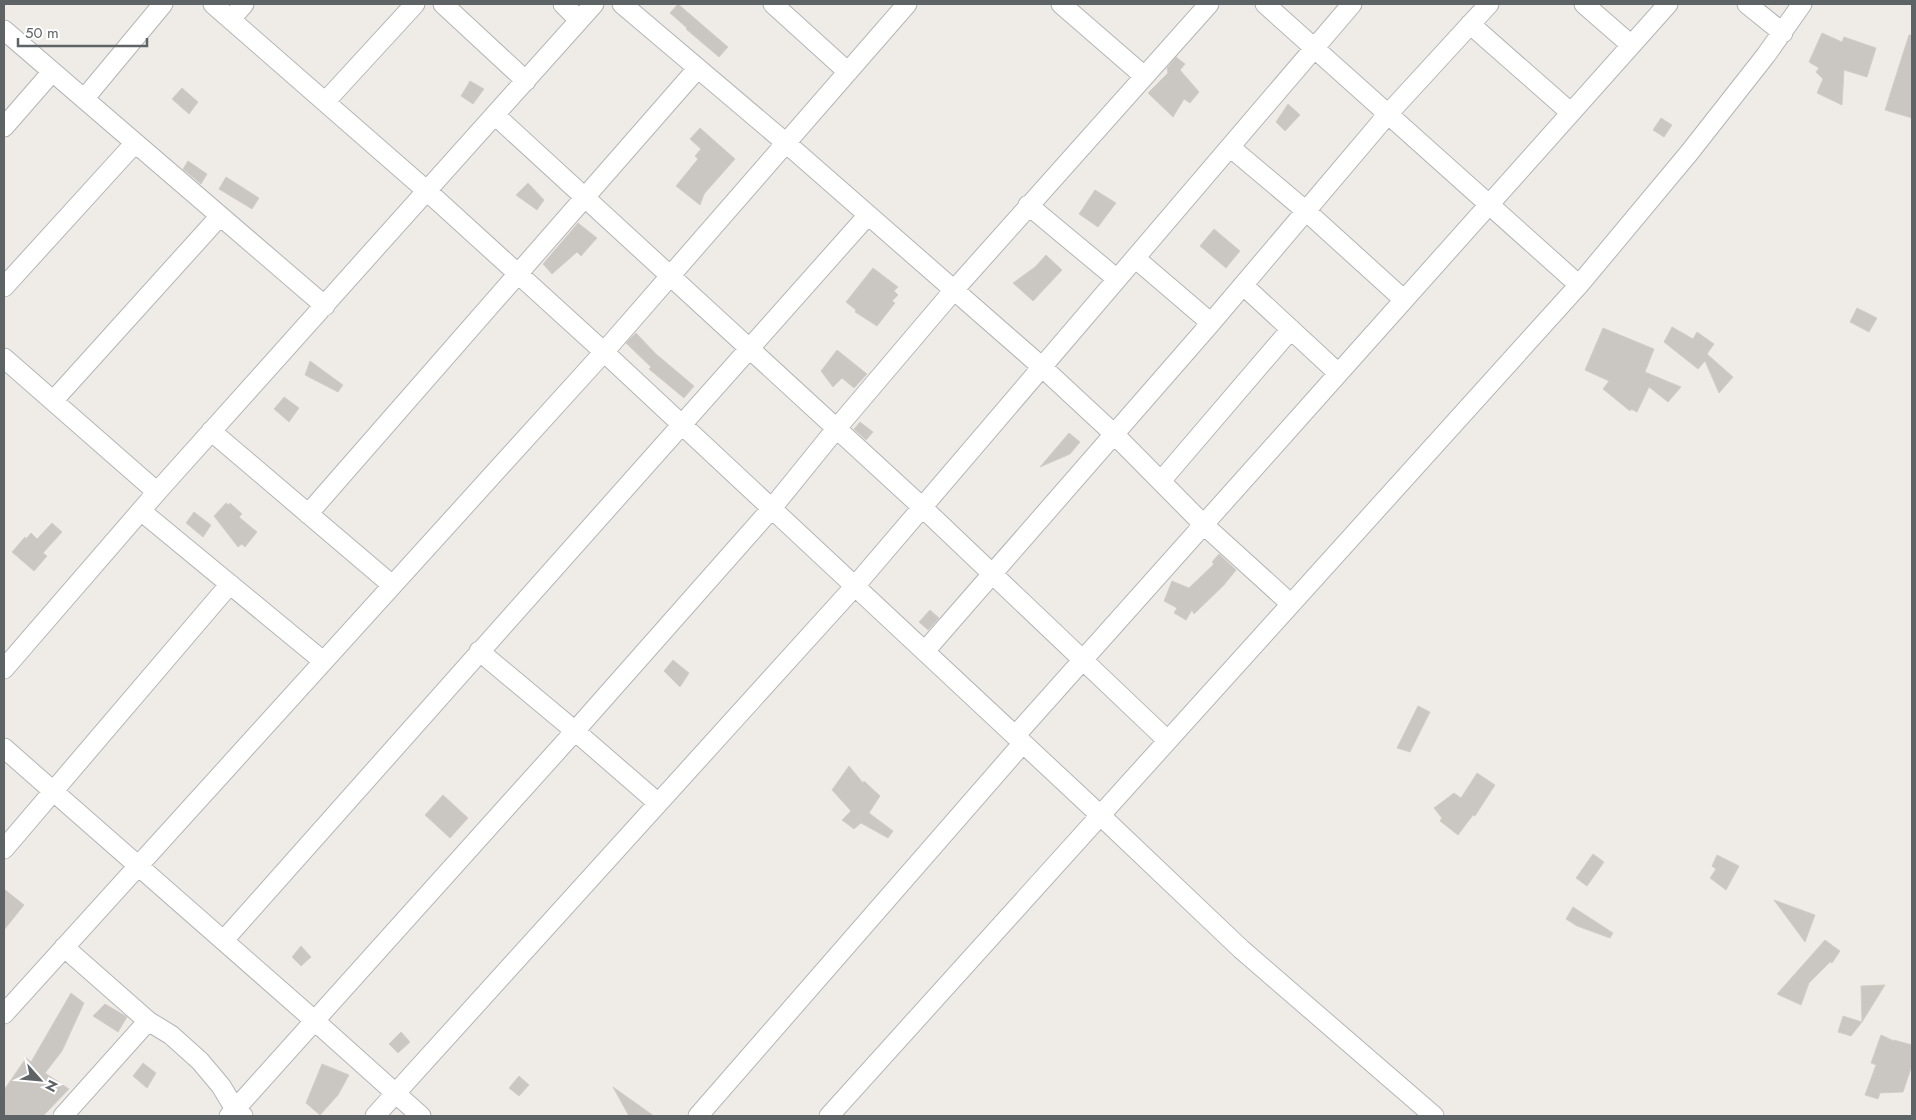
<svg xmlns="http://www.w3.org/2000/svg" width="1916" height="1120" font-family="Jost,sans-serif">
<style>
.building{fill:#cac7c3;stroke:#d3cdc6}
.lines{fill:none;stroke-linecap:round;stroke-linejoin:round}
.minor-casing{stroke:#b2b5b7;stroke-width:21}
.minor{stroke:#fff;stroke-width:19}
</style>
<rect width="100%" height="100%" fill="#efece7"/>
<path class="building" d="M678,4L728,47L719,57L686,29L687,28L670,13Z
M1822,33L1842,42L1844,37L1876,48L1867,77L1844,70L1842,105L1817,93L1823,79L1816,72L1819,68L1809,62Z
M1909,35H1912V118L1885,110Z
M1176,57L1185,64L1180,70L1199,92L1190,103L1184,99L1173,117L1148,93L1168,73L1167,68Z
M470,81L484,89L473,104L461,96Z
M182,88L198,102L189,114L172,99Z
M1288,104L1300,115L1285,131L1276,122Z
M1661,118L1672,125L1664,137L1653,130Z
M700,128L735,159L704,194L700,205L676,186L698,159L695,156L701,149L690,139Z
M188,161L207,174L201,184L183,169Z
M226,177L259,198L252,209L219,189Z
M528,183L544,200L537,210L516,195Z
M1095,190L1116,203L1098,227L1079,214Z
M578,223L597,238L581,256L577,252L552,274L543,264Z
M1214,229L1240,251L1226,268L1200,246Z
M1046,255L1062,270L1033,301L1013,283L1035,267Z
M873,268L898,287L894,291L898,295L892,301L895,303L877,326L855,312L856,310L846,302Z
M1857,308L1877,318L1869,332L1850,322Z
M1672,327L1693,339L1697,332L1714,344L1707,354L1733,377L1719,393L1705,361L1698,369L1664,342Z
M1603,328L1654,349L1645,372L1681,387L1668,402L1649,387L1637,412L1631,409L1630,411L1603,389L1609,381L1585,370Z
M636,333L656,354L694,386L684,398L649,369L651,367L626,343Z
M837,350L867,374L854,388L842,378L833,387L821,371Z
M310,361L343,385L338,392L305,375Z
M284,397L299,408L289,422L274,409Z
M860,422L873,432L866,440L854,429Z
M1069,433L1080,442L1070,454L1040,467Z
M226,503L229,505L230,503L242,514L239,517L257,532L245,547L242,544L238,547L214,516Z
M194,512L211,525L203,537L186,523Z
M52,523L62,532L43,553L47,556L34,571L12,552L25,537L26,539L31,533L37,539Z
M1219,554L1236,570L1224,585L1194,614L1192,610L1186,620L1174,613L1177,608L1164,601L1172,581L1189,588L1214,564L1212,562Z
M930,610L939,618L928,630L919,622Z
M673,660L689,673L680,687L664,671Z
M1418,706L1430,712L1410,752L1397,748Z
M849,766L863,783L864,781L880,796L869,813L893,831L888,838L861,823L854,829L842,820L851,811L832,790Z
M1477,773L1495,785L1475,816L1473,815L1458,835L1440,821L1442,818L1434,808L1454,793L1461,798Z
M443,795L468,818L450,838L425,815Z
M1593,854L1604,862L1587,886L1576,878Z
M1717,855L1739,866L1726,890L1710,878L1716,869L1712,866Z
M4,889L24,905L4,930Z
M1774,900L1815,915L1805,942Z
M1573,907L1613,933L1610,938L1577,926L1566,919Z
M1825,940L1840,951L1832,963L1830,962L1809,983L1801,1005L1777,994Z
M301,946L311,957L301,966L292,957Z
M1885,985L1862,1022L1861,986Z
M71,993L84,1003L62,1051L45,1073L69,1089L43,1116H4V1090L26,1058L31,1062Z
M105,1004L127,1017L118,1032L93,1016Z
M1843,1016L1862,1022L1851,1036L1838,1032Z
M401,1032L410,1042L398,1053L389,1044Z
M1881,1035L1894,1041V1040L1912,1045V1065L1903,1092L1880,1093L1878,1099L1865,1095L1876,1065L1871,1063Z
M143,1063L156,1073L147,1088L133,1076Z
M322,1064L349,1075L338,1095L320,1115L306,1103Z
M519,1076L529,1085L519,1096L509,1088Z
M613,1087L654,1116H629Z"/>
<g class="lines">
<defs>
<path id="minor" d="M213,4L427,191L604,352L1100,815L1241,949L1434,1116
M443,4L526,81
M563,4L579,20
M622,4L786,143L1042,367L1113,433L1204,525L1291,604
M773,4L848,72
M1061,4L1144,76
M1265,4L1579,285
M1584,4L1631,45
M1747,4L1783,33
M231,19L244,4
M1470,24L1570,112
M4,30L325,306
M84,99L163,4
M325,102L415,4
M495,115L922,507L1167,740
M4,127L52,72
M1230,147L1306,211L1403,299
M1028,205L1117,279
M1135,258L1211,323
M1243,285L1338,373
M4,287L135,143
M4,358L157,492
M53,401L220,216
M211,431L392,585
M1161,481L1291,329
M141,511L323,661
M308,514L697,69
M479,651L575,731L658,803
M925,651L1211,323L1388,114L1489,4
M4,669L157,492L594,4
M1015,736C1234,493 1449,247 1668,4
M4,748L315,1021L421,1116
M4,849L230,584
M224,940L868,215
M64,947L148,1021L171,1035L200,1061L221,1086L235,1109L243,1116
M4,1014L604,352L907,4
M63,1116L148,1021
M229,1116L575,731L772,508L836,429L954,290L1209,4
M375,1116L855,586L1352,4
M698,1116L1023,743
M829,1116L1579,285L1689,153L1766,55L1802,4"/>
</defs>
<use href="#minor" class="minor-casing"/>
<use href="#minor" class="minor"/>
</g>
<rect width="1916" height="1120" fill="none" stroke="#5e6365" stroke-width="10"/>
<g transform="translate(40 1080) rotate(117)" stroke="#ffffff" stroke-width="4" paint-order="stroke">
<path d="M0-4L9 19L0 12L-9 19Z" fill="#5e6365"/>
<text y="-8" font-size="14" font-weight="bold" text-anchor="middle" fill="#5e6365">N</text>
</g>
<path d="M18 38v8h129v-8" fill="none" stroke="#5e6365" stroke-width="2.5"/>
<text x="25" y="38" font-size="15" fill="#5e6365" stroke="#ffffff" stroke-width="4" paint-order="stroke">50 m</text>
</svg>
